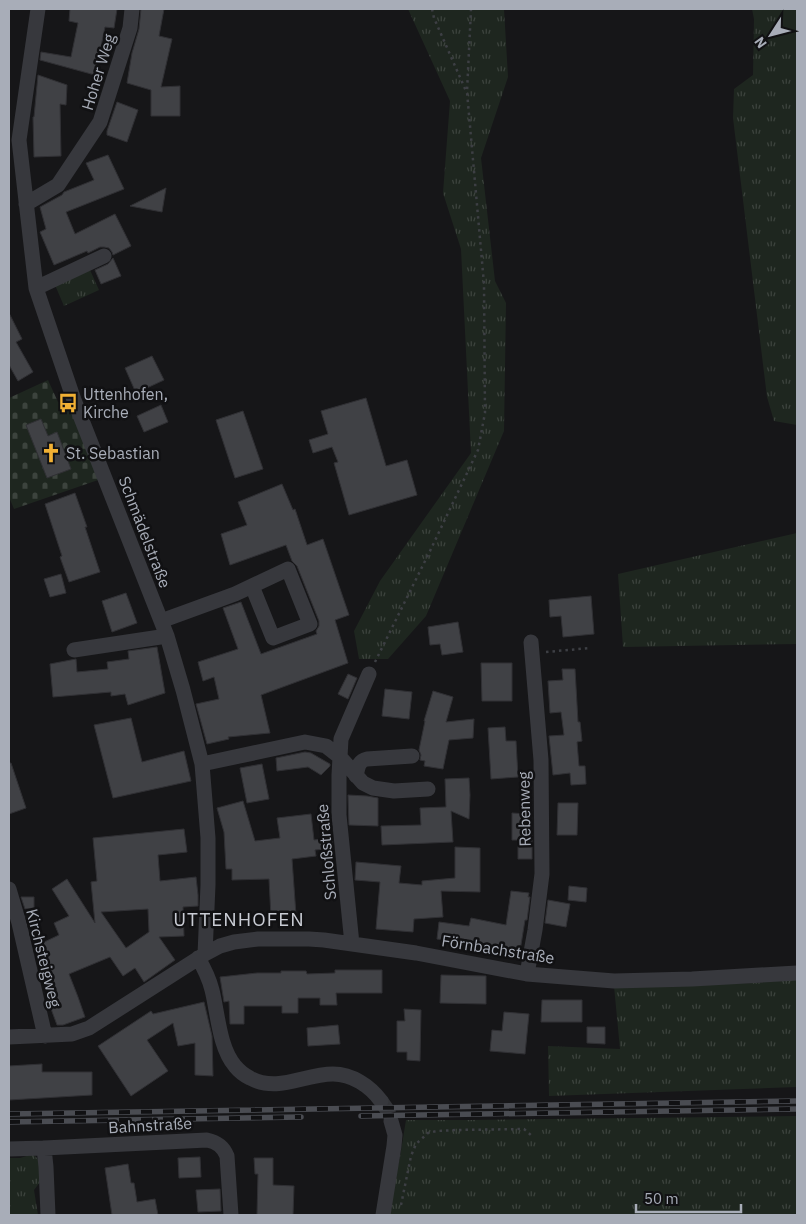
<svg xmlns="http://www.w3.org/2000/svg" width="806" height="1224" font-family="'IBM Plex Sans',sans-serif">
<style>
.grass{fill:url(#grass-tufts)}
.cemetery{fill:url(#cemetery-stones)}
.building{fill:#404145;stroke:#303034;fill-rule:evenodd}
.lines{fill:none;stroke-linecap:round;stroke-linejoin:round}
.minor-tunnel{stroke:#333438;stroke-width:15;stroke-dasharray:15 8;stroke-linecap:butt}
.path{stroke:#3d3f44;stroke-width:2.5;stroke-dasharray:2.5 4;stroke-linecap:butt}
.minor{stroke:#37383d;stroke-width:15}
.rail-casing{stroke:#4a4c52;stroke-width:5.5}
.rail{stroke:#111113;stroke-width:4;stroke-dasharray:11;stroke-linecap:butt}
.labels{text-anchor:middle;stroke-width:5;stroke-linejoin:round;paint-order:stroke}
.street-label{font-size:16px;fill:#a8adb8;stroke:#111113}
.poi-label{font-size:16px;fill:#a8adb8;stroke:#111113;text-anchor:start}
.quarter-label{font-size:19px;letter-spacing:1px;fill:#c9ccd4;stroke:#111113}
</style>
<defs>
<pattern id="grass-tufts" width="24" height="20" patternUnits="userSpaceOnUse" patternTransform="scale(1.25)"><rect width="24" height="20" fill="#1e261f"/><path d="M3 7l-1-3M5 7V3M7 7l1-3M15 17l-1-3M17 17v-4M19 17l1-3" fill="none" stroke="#3c433d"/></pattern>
<pattern id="cemetery-stones" width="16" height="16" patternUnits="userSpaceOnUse" patternTransform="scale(1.25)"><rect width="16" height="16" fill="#1e261f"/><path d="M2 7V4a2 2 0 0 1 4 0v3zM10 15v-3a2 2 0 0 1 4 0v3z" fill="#3c433d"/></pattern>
</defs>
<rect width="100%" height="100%" fill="#161618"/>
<path class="grass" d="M408,9H504L508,77L481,158L495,281L506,303L504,431L426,616L388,659H359L354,631L380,581L471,453L461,249L443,193L450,101Z
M752,9H797V425L774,421L767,397L733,118L734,89L753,75L754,19Z
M90,270L99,290L64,306L55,285Z
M797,533V644L623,647L618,574Z
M797,979V1087L549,1096L548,1046L620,1049L614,986L754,983Z
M797,1116V1215H387L400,1157L406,1120H470Z
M33,1154L42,1163L43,1178L34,1190L38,1215H9V1158H20Z"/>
<path class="cemetery" d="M48,380L58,402L74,407L101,479L14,509L9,497V398Z"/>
<path class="building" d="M70,9H117L114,28L105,27L95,75L40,60L41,52L71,57L78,23L69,21Z
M141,9H164L159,36L172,39L161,87L180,86V116H151V90L127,83L132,53L139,29Z
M38,75L67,85L66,105L60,104L61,156L34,157L33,117H34Z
M117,102L138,110L127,142L107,135V131Z
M108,155L124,189L66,212L75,234L115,214L131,246L113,255L112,252L109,248L104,247H100L88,253L87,251L54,265L40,232L46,229L40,207L62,195L64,192L94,180L86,163Z
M166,188L162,212L130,206Z
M113,258L121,276L101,284L95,270L108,264Z
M9,313L22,339L16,342L33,372L18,381L9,365Z
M152,356L164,380L136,393L125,368Z
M366,398L386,466L407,460L417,495L349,515L334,463L338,462L332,447L313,453L309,440L328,434L321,411Z
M161,405L168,422L144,432L137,416Z
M243,411L263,469L235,478L216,420Z
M41,419L48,436L57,432L71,469L47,478L26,425Z
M282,484L293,510L295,509L307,545L323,539L349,615L335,620L348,663L261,695L270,733L228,737L229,739L207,744L196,704L219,699L214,677L203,681L198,662L238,649L223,608L241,602L261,654L317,634L316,631L319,626V621L297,566L292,561L286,545L230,565L221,534L247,525L238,502Z
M75,493L87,527H85L100,572L69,582L60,557L62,556L45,504Z
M61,574L66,593L50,597L44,579Z
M126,593L137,623L112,632L102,601Z
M591,596L594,634L563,637L561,616L550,617L549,600Z
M458,622L463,652L442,655L440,644L430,645L428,627Z
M157,647L165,693L128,705L125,694L111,696V692L53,697L50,664L76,659L77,672L108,669L107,662L129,659L128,651Z
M481,663H512V701H482Z
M562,669H575L578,722H580L582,741L577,742L579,766H585L586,784L571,785L570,773L553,775L549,736L564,735L561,712L550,713L548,681L563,680Z
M348,674L357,678L348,699L338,694Z
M385,689L412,692L409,719L382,716Z
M433,691L453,697L446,722L474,719L473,738L449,740L443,769L424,766L425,761L420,760L421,755L419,750L425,721H424Z
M131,718L142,762L184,751L191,781L113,798L94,725Z
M505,727L506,741H516L518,777L491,779L488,728Z
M305,752L311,753L330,764V766L321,775L308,767L277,771L276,758Z
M9,763H11L26,808L9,814Z
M262,764L269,799L247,803L240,768Z
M469,778L470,795L469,819L451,811L453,842L382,845L381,826L421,825L420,808L446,807L445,779Z
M348,795L367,796L378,798V826L349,825Z
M243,801L255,841L280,838L277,818L311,814L314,840L332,838L333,848L315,850L316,856L292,859L296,915L271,917L269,879L232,880V869H226L224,832L217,808Z
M558,803H578L577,835H557Z
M512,813L528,814L527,835H532V859H518V840H512Z
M184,829L187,852L158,855L160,881L196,877L198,895V906L183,907L184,936L159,937L175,960L144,982L135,968L123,976L110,957L69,974L78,997L85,1017L63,1025H57L50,1006L53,1004L43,985L53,980L36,946L59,935L54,923L69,916L52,889L67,879L95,923L91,882L97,881L93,838ZM148,909L149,932L126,948L101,912Z
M455,847L480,848V892L441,891L443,917L414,919L413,932L376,929L380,882L355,880L356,862L401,866L399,883L422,885V881L455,878Z
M569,886L587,888L586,902L568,900Z
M511,891L529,893L528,897H530L527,920H525L520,951L455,938L454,941L437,939L439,922L469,926L471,918L506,925Z
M21,897H34V908L25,909Z
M548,900L570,904L566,927L545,923Z
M335,970H382V993H336L337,1005H320V998H298V1013H282V1006H244V1024H230L229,1001L224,1002L220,977L257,973H281V971H306L307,974L335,973Z
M441,975L486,976V1004L440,1003Z
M542,1000H582V1022H541Z
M204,1002L212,1036L213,1076L195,1075V1043L178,1046L173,1023L147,1040L168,1071L131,1096L98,1046L151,1011L153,1014Z
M404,1009L421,1010L420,1061L407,1060V1052H397V1021H405Z
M504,1012L529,1014L525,1054L490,1051L492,1030L502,1031Z
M338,1025L340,1044L308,1046L307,1028Z
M587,1027H605V1044L587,1043Z
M42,1064V1072H92V1095L9,1100V1066Z
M200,1157L201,1177L179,1178L178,1158Z
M254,1158H273V1185L294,1186L293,1215H257L258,1174H255Z
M128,1164L131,1183H134L137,1202L155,1199L158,1215H112L105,1168Z
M220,1189L221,1211L198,1212L196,1190Z"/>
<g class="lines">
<path class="minor-tunnel" d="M381,1101L388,1111L391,1121"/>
<path class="path" d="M432,9L434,18L466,91
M546,652L590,648
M375,662L430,551L478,450L485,413L484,284L467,92L471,9
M401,1205L411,1156L416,1144L428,1133L437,1131L457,1130L524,1129L532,1136"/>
<path class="minor" d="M38,9L19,140L36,288L74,400L167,636L183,690L202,764L208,838V885L205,954
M26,204L58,185L100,122L130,28L132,9
M36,288L104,256
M161,621L235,594L288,569L310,624L273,638L252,586
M74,650L167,636
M202,764L305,742L326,746L340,757L363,783L373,788L394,791L428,789
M356,776C358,768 358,761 367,759L412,756
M9,889L19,923L45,1036
M352,944L339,815V775L341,739L369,674
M198,958C204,968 209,978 212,990C218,1014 219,1047 235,1066C239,1071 244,1075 250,1078C278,1093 304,1074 333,1074C352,1074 370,1086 381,1101
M527,974L535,930L542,874L541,760L531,642
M9,1037L72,1034L89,1028L205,954L220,946L234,942L258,939H309L324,940L416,953L527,974L614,981L692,979L797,973
M44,1148L46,1167L48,1215
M9,1149L44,1148L207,1140C217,1142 223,1146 227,1156L231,1215
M383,1215L394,1146L395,1135L391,1121"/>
<defs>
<path id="rail" d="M9,1114L797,1101
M361,1116L797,1109
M9,1122L301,1117"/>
</defs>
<use href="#rail" class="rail-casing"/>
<use href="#rail" class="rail"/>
</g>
<defs>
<symbol id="bus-bare" viewBox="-9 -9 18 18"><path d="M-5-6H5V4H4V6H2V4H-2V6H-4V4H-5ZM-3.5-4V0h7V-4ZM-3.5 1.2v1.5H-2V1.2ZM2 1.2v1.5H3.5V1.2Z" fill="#f2b134" stroke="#111113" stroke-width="2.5" paint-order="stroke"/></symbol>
<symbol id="church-bare" viewBox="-9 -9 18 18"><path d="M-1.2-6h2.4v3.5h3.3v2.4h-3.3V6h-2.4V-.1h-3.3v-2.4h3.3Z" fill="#f2b134" stroke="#111113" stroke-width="2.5" paint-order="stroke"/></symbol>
</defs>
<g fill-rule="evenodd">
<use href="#bus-bare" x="54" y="389" width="28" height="28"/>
<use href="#church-bare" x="37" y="439" width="28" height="28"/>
</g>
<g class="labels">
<g class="street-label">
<text transform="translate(98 72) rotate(-73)" y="6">Hoher Weg</text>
<text transform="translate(145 532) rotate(69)" y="6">Schmädelstraße</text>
<text transform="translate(524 809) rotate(-91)" y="6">Rebenweg</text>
<text transform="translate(326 852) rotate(-95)" y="6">Schloßstraße</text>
<text transform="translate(498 949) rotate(9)" y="6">Förnbachstraße</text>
<text transform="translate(44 958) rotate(76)" y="6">Kirchsteigweg</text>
<text transform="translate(150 1125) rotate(-3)" y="6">Bahnstraße</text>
</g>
<g class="poi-label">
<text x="83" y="400">Uttenhofen,<tspan x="83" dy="18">Kirche</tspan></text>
<text x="66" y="459">St. Sebastian</text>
</g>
<g class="quarter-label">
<text x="239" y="926">UTTENHOFEN</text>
</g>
</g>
<rect width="806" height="1224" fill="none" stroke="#a8adb8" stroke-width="20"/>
<g transform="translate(771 35) rotate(234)" stroke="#111113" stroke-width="4" paint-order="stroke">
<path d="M0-4L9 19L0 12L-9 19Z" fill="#a8adb8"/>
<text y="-8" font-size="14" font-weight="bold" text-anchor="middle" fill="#a8adb8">N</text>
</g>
<path d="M636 1204v8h105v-8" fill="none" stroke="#a8adb8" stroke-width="2.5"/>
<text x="644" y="1204" font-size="15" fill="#a8adb8" stroke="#111113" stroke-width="4" paint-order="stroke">50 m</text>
</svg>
